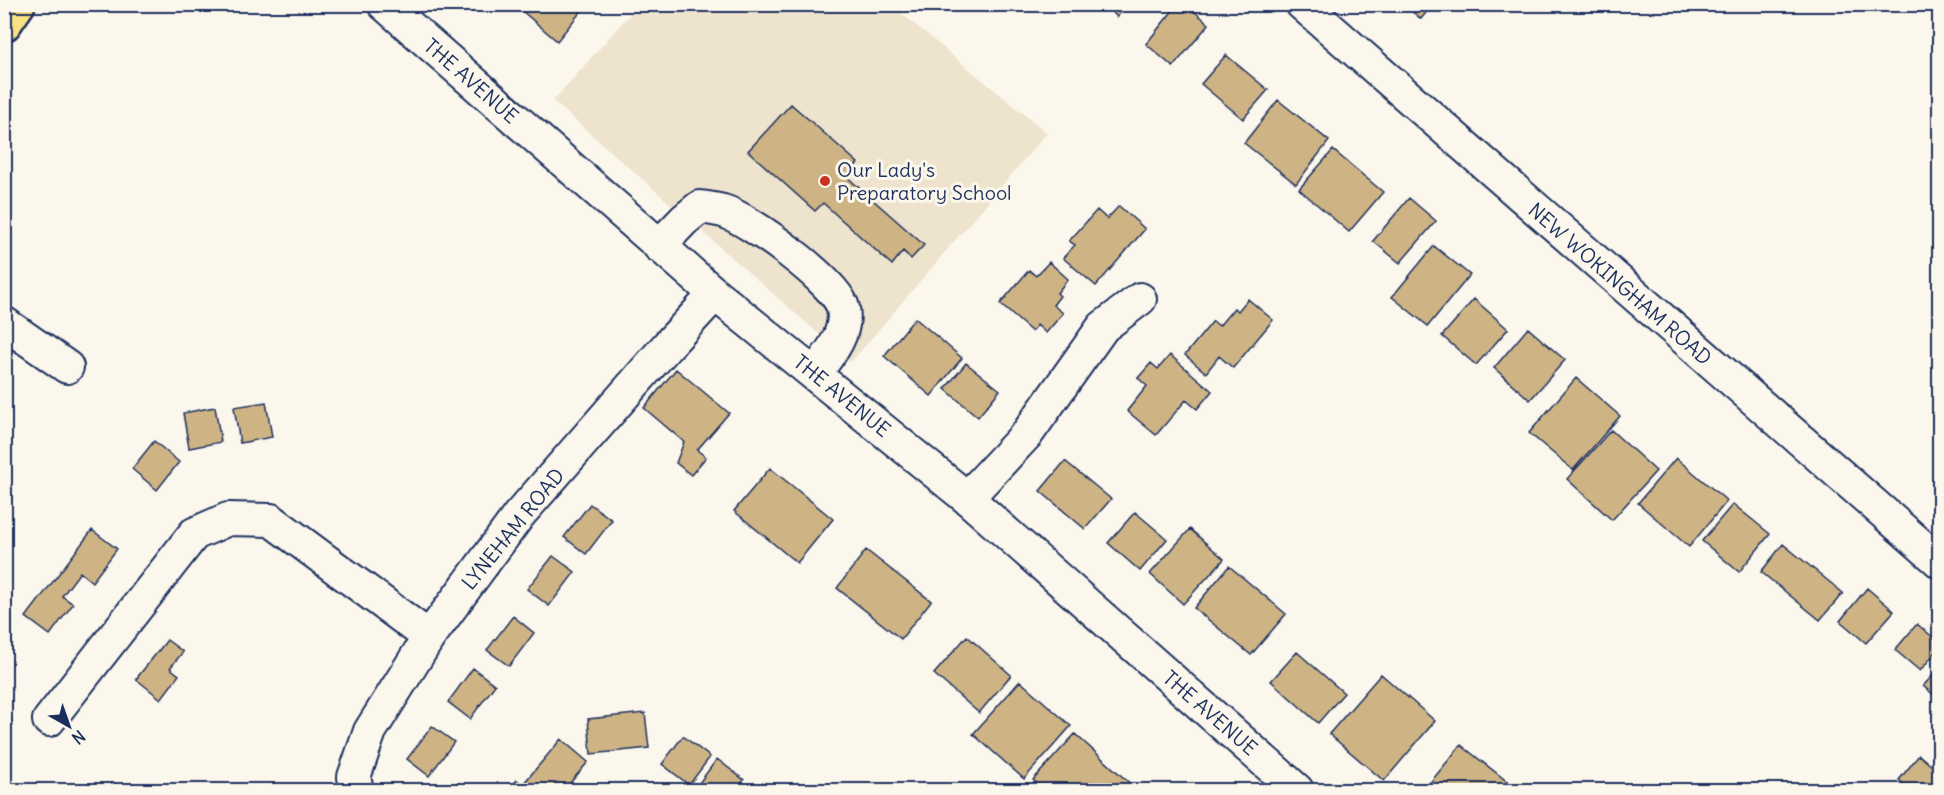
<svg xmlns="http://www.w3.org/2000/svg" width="1944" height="795" font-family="Delius,sans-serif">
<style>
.built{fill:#eee3cd}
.building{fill:#ceb484;stroke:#1b2f5e;stroke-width:1.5}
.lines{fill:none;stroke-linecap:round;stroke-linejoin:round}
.minor-casing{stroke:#1b2f5e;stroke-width:36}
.major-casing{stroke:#1b2f5e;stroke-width:38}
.minor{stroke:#fbf7ec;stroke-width:32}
.major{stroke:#f8e281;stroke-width:33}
.poi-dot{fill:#c8321e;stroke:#fbf7ec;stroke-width:2}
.labels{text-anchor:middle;stroke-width:6;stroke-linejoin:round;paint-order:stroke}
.street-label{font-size:20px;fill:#1b2f5e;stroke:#fbf7ec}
.poi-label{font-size:20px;fill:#1b2f5e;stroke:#fbf7ec;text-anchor:start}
</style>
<rect width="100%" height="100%" fill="#fbf7ec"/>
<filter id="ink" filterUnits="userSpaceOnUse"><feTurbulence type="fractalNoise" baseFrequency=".0167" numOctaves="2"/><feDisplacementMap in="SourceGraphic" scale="12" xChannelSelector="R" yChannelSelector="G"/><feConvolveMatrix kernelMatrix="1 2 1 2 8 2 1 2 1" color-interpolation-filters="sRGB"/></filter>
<g filter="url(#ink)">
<path class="built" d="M638,5H891L1047,133L851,362L553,101Z"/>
<path class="building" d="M514,4H587L557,41Z
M1104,4H1128L1117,17Z
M1178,4H1186L1209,24L1173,67L1146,44Z
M1403,4H1433L1421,19Z
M1226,55L1268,90L1243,119L1201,84Z
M1278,100L1329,141L1296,184L1244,143Z
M791,104L858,163L846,176L924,245L911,259L903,251L892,265L823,203L815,211L748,151Z
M1333,150L1383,192L1349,232L1299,189Z
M1409,198L1436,221L1400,263L1373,241Z
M1119,206L1145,229L1096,286L1063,258L1075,245L1069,241L1097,210L1107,219Z
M1434,246L1470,275L1428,326L1392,297Z
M1049,262L1068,279L1057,293L1060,296L1053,305L1063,313L1046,333L1037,325L1032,332L1000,304L1029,270L1036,276Z
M1248,299L1273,320L1233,368L1219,356L1206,373L1185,355L1213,321L1219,326L1234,308L1238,311Z
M1474,299L1508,329L1476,365L1442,336Z
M915,318L962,358L931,396L884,356Z
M1528,328L1565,360L1530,400L1494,368Z
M1170,355L1212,391L1197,409L1186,400L1156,435L1127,411L1147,386L1138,378L1151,363L1158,369Z
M966,363L1000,390L978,417L945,389Z
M676,369L729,413L697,450L706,457L691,475L676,463L684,442L644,408Z
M1576,378L1620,416L1573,470L1529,433Z
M266,402L272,437L240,443L234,407Z
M215,407L221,442L189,448L183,413Z
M1611,430L1656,471L1612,520L1567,479Z
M154,441L179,462L157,490L132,469Z
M1676,458L1727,501L1689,547L1638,503Z
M1065,461L1111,499L1085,529L1040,491Z
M770,468L833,519L797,563L734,511Z
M590,504L612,520L586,554L564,537Z
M1733,504L1770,534L1739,572L1702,541Z
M1135,512L1167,539L1140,571L1108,543Z
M1190,529L1224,559L1183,604L1150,574Z
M92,530L117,549L92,582L80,572L62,596L73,604L50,635L26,617Z
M1783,544L1843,593L1820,620L1761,572Z
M866,550L931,601L901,639L837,588Z
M553,556L575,572L549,606L527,589Z
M1229,566L1286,614L1251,655L1194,608Z
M1867,588L1894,611L1866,643L1840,621Z
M513,616L534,633L509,666L487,650Z
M1917,624L1940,643V647L1920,671L1895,650Z
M967,636L1011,675L979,713L934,674Z
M167,640L183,652L170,668L179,675L161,699L136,679Z
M1297,652L1344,693L1318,723L1271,681Z
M473,668L495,685L470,719L448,702Z
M1940,668V700L1923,686Z
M1381,674L1435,721L1384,781L1329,734Z
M1020,681L1071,726L1024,779L973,734Z
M645,713L649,748L591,754L588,719Z
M432,726L454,742L429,776L407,759Z
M1075,734L1134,787L1131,790H1045L1033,780Z
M683,736L710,757L689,785L662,764Z
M561,739L588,762L564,790H532L524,783Z
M1461,745L1518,790H1424Z
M1919,755L1940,773V782L1932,790H1911L1899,780Z
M717,759L744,780L736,790H700L696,787Z
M517,780L529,790H508Z"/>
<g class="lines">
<defs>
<path id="minor" d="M384,4L715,294L967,498L1297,790
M1302,4L1940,562
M659,246L684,220L700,207C707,208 715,209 723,211C748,218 838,283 843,308C848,334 829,355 814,374
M4,323L67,367
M967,498L1027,434L1103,327L1140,299
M49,720L194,534L228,519L271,520L429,637
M357,790L354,777L370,731L429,637L519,515L668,345L715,294"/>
<path id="major" d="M4,24L18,4"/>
</defs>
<use href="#minor" class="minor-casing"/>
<use href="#major" class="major-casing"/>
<use href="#minor" class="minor"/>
<use href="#major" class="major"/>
</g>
</g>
<circle class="poi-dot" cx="825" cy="181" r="6"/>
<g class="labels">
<g class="street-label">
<text transform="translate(471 81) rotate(41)" y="7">THE AVENUE</text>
<text transform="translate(1620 284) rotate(41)" y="7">NEW WOKINGHAM ROAD</text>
<text transform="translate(842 396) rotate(39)" y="7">THE AVENUE</text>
<text transform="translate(513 529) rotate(-51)" y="7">LYNEHAM ROAD</text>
<text transform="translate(1210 713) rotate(41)" y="7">THE AVENUE</text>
</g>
<g class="poi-label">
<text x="837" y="177">Our Lady's<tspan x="837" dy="23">Preparatory School</tspan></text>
</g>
</g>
<rect width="1944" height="795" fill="none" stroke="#fbf7ec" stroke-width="24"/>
<rect x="12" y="12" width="1920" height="771" fill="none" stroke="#1b2f5e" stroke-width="2" filter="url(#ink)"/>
<g transform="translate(69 726) rotate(140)" stroke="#fbf7ec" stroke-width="4.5" paint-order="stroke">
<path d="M0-4.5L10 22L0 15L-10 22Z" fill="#1b2f5e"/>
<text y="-9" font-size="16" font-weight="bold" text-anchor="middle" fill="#1b2f5e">N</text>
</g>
</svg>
